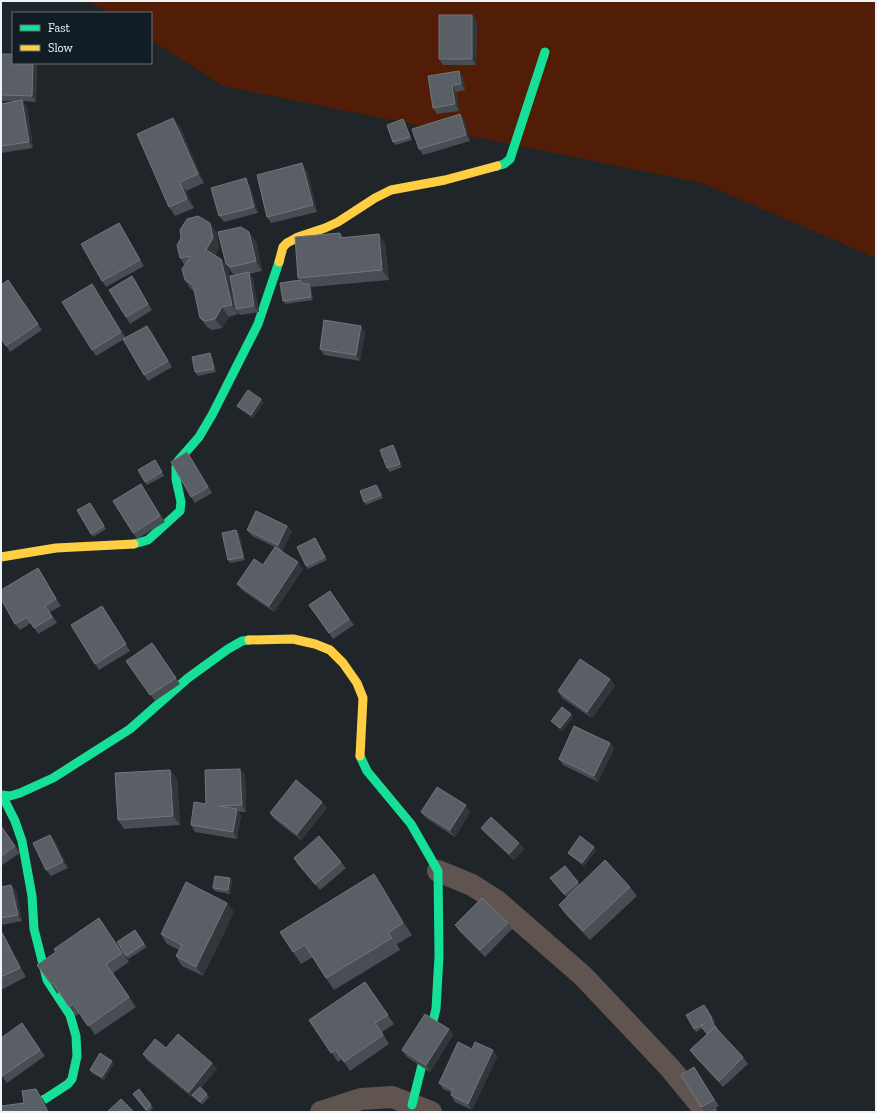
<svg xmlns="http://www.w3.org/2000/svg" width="877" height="1113" font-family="'Zilla Slab',serif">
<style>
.green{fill:#511d07}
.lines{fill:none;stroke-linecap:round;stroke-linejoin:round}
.street{stroke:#5f5450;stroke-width:22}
.fast{stroke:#16e098;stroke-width:9}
.slow{stroke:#ffcf43;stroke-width:9}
.wall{fill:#484d53}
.shaded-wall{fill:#31363b}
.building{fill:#5a5f65;stroke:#71767c}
</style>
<rect width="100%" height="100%" fill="#20252a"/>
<path class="green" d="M89,1H876V258L702,183L223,86L151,40V13H108Z"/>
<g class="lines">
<path class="street" d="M438,871L472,885L497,901L583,976L670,1068L706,1112
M321,1112L361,1099L392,1097L431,1112"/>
<path class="fast" d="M497,166L504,164L510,159L545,52
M134,544L148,540L180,511L181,502L176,479V467L178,461L199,437L212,415L258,324L279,262
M360,756L367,771L411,824L438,871L439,956L436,1009L412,1105
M1,795L10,796L20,793L53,778L130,729L188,678L228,649L242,641L249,640
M2,795L15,821L22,841L32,896L34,929L47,980L70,1015L76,1036L77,1056L72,1079L68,1084L45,1099L12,1112"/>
<path class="slow" d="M279,262L283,247L287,243L298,237L325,228L338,222L375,198L391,190L445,180L497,166
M1,557L56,548L134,544
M249,640L293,639L315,644L330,650L343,663L357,683L363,698L360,756"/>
</g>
<path class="wall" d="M472,15L477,21L476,65H443L439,59Z
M1,54L13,63H37L36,102L23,101L27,107L33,148L1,153V104L17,101H1Z
M459,71L463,77L465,90L456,92L459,111L437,114L433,108Z
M460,114L464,120L470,141L423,155L419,149Z
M403,119L405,122L412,140L396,145L393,142Z
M180,127L204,183L186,191L194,208L175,216L169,207Z
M307,170L317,212L271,223L267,217Z
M250,185L258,213L224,222L219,216Z
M123,229L144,266L106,287L102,281Z
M216,232L219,247L215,255L221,259L228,268L231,285L235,275L232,273L226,264L256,241L262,271L249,274L253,279L259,312L240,315L237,311L238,314L229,317L222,328L212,330L207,327L200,318L194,291L191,289L185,280V266L180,258Z
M340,233L343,237L385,243L389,280L311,287L313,300L285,304L283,301L300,280L298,278Z
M132,276L152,310L130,324L126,317Z
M8,280L42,330L10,352L1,338Z
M92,284L126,338L96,356L92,350Z
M152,332L172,367L148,381L144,375Z
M365,332L360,361L324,355L320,349Z
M210,353L212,357L216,372L198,376L195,372Z
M261,399L263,403L253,418L240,409L237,406Z
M395,448L402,467L390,472L387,468Z
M192,459L212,493L195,503L191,497Z
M155,460L164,476L147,485L145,482Z
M141,484L165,522L137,539L133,533Z
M376,485L379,488L383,498L366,505L364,502Z
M90,503L106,529L93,537L91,534Z
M287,526L292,532L282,551L279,550L303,569L274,612L242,590L237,584L263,565L275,547L252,536L247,530Z
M239,533L245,560L230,563L228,560Z
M315,538L327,560L308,569L306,566Z
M38,568L42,574L61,606L50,612L57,623L38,634L31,623L20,630L15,624Z
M330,591L354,625L333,639L309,605Z
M106,612L130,651L99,670L95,664Z
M152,643L180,684L155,701L126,661Z
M610,679L615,686L592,718L562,698L558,691Z
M571,714L573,717L562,731L554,724L551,721Z
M610,743L614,749L598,782L563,765L559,759Z
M240,769L245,775L246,812H238L241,816L237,839L195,832L191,825L206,804Z
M170,770L177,779L180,825L124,829L118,820Z
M322,802L327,808L301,840L274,819L270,813Z
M421,812H470L455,837L426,818Z
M1,826L20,853L1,866Z
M481,828L519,843L524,849L514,860L486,834Z
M55,841L68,868L51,876L46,870Z
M596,850L584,866L571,856L568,853Z
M294,858L341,862L346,868L320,890L298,865Z
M550,878L578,882L580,885L630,887L637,896L590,940L565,914L559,905L570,894L566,897Z
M232,881L230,894L215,891L213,888Z
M11,885L16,891L22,921L1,925V887Z
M382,886L412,935L397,944L400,950L334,990L326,978L313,957L301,964L293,952Z
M234,912L203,976L182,966L176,956L179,950L167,944L161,934Z
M99,918L129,962L113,973L136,1007L95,1035L80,1013L76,1016L59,992L57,994L51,984L56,952Z
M508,923L512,929L485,957L459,931L455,925Z
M135,930L147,947L128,959L117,942Z
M1,931L6,938L26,977L1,990Z
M365,982L394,1024L382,1032L389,1044L350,1071L342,1059L338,1062L309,1020Z
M707,1008L715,1022L713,1023L718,1030L743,1057L748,1064L723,1087L694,1056L690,1050L707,1034L703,1028L696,1032L694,1029Z
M22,1023L45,1056L7,1083L1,1075Z
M449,1029L453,1035L430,1072L407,1057L402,1050Z
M166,1048L212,1063L217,1069L201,1088L209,1097L202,1105L194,1097L193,1098L147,1060L143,1054Z
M472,1049L493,1050L497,1057L472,1110L455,1102L451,1095L452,1093L443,1089L439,1083Z
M114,1064L104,1080L92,1073L90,1070Z
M694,1067L719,1106L709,1112H705L701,1107Z
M139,1089L153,1108L149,1112H147L133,1094Z"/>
<path class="shaded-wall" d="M472,15L477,21L476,65L472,59Z
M33,63H37L36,102L32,96Z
M459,71L463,77L465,90L461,84Z
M452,85L456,92L459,111L455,104Z
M22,100L27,107L33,148L29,142Z
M460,114L464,120L470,141L466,135Z
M173,118L180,127L204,183L198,174Z
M403,119L405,122L412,140L410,137Z
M302,163L307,170L317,212L313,205Z
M246,178L250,185L258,213L254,207Z
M180,182L186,191L194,208L187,199Z
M119,223L123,229L144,266L140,260Z
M210,223L216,232L219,247L212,259L206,250Z
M249,232L256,241L262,271L256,261Z
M379,234L385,243L389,280L382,270Z
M221,259L228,268L237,309H236L237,311L238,314L232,305Z
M249,272L253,279L259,312L254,306Z
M132,276L136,282L152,310L148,304Z
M92,284L96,290L126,338L121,332Z
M309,284L311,287L313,300L311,297Z
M222,307L229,317L222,328L215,319Z
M147,326L152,332L172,367L168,361Z
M361,326L365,332L360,361L356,355Z
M210,353L212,357L216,372L214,369Z
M261,399L263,403L253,418L251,415Z
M393,445L395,448L402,467L400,464Z
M187,452L192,459L212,493L208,487Z
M376,485L379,488L383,498L381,495Z
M287,526L292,532L282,551L278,545Z
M236,530L239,533L245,560L243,557Z
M315,538L317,541L327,560L325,557Z
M298,562L303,569L274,612L269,606Z
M38,568L42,574L61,606L56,599Z
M610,679L615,686L592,718L587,712Z
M571,714L573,717L562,731L560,728Z
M610,743L614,749L598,782L594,776Z
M240,769L245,775L246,812L242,805Z
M170,770L177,779L180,825L173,816Z
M322,802L327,808L301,840L297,834Z
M466,805L470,812L455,837L450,830Z
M237,809L241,816L237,839L233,832Z
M50,835L55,841L68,868L63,862Z
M519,843L524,849L514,860L509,854Z
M594,847L596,850L584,866L582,863Z
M374,874L382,886L412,935L403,923Z
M230,878L232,881L230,894L228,890Z
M11,885L16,891L22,921L18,915Z
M227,903L234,912L203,976L196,967Z
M1,931L6,938L26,977L20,968Z
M449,1029L453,1035L430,1072L426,1065Z
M493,1050L497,1057L472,1110L468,1104Z
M112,1061L114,1064L104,1080L102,1077Z
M212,1063L217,1069L194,1097L192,1095L194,1097L193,1098L189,1092Z
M36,1089L44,1101L50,1112H48Z"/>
<path class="building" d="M439,15H472V59H439Z
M1,54H13V63H33L32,96L1,95Z
M459,71L461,84L452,85L455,104L433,108L428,76Z
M22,100L29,142L1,146V104Z
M460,114L466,135L419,149L412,129Z
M173,118L198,174L180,182L187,199L169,207L137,134Z
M403,119L410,137L393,142L387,125Z
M302,163L313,205L267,217L257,175Z
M246,178L254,207L219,216L211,188Z
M198,216L210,223L213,238L206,250L221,259L232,305L222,307L215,319L205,321L200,318L193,285L185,280L182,269L191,256L180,258L177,245L181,238L180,230L187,219Z
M119,223L140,260L102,281L81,244Z
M241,227L249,232L256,261L231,267L226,264L218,232Z
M340,233V238L379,234L382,270L298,278L295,237Z
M249,272L254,306L236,309L230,276Z
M132,276L148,304L126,317L109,290Z
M8,280L38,324L6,346L1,338V285Z
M300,280L303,284H309L311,297L283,301L280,283Z
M92,284L121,332L92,350L62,302Z
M324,320L361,326L356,355L320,349Z
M147,326L168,361L144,375L123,339Z
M210,353L214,369L195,372L192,357Z
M248,390L261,399L251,415L237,406Z
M393,445L400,464L387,468L380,450Z
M187,452L208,487L191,497L171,462Z
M155,460L162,472L145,482L138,470Z
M141,484L160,516L133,533L113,501Z
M376,485L381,495L364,502L360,491Z
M90,503L104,526L91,534L77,510Z
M256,511L287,526L278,545L247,530Z
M236,530L243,557L228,560L222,533Z
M315,538L325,557L306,566L297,547Z
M275,547L298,562L269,606L237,584L254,559L263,565Z
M38,568L56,599L45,606L52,617L34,628L27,617L15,624L1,599V590Z
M330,591L349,619L329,633L309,605Z
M102,606L126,644L95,664L71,625Z
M152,643L176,678L150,695L126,661Z
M580,659L610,679L587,712L558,691Z
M562,707L571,714L560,728L551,721Z
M574,726L610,743L594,776L559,759Z
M240,769L242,805L219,806L237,809L233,832L191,825L194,802L206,804L205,770Z
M170,770L173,816L118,820L115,773Z
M296,780L322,802L297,834L270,813Z
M437,787L466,805L450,830L421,812Z
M491,817L519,843L509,854L481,828Z
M1,826L15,846L1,856Z
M50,835L63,862L46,870L33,843Z
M319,836L341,862L315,884L294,858Z
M580,836L594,847L582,863L568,853Z
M605,860L630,887L583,931L559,905Z
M565,866L578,882L564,894L550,878Z
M374,874L403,923L388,933L392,938L326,978L305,945L293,952L280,932Z
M215,876L230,878L228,890L213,888Z
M186,882L227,903L196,967L176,956L182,945L161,934Z
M11,885L18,915L1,918V887Z
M482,898L508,923L480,950L455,925Z
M99,918L122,953L106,964L129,997L88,1026L73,1004L69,1007L53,983L51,984L37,965L56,952L54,949Z
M135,930L144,944L126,956L117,942Z
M1,931L20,968L1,977Z
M365,982L388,1015L375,1023L383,1035L344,1062L336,1050L331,1053L309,1020Z
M704,1005L712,1019L711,1020L717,1029L715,1027L707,1034L701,1026L705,1023L694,1029L686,1015Z
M425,1014L449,1029L426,1065L402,1050Z
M22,1023L40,1050L2,1076L1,1074V1038Z
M715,1027L743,1057L719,1081L690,1050Z
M178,1034L212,1063L189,1092L143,1054L155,1039L166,1048Z
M458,1042L472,1049L475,1042L493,1050L468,1104L451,1095L453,1090L439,1083Z
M100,1053L112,1061L102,1077L90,1070Z
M694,1067L714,1100L701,1107L681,1075Z
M200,1087L207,1094L200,1102L192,1095Z
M36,1089L48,1112H1V1106L24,1103L22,1091Z
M139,1089L151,1105L146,1110L133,1094Z
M121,1099L134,1112H107Z"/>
<rect width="877" height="1113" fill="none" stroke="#ecf3fa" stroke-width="4"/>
<rect x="12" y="12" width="140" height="52" fill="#121c25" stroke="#69727a"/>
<rect x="20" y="25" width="20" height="6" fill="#16e098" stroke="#69727a"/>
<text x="48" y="32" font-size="12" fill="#ecf3fa">Fast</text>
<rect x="20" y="45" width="20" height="6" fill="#ffcf43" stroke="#69727a"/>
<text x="48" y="52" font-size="12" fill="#ecf3fa">Slow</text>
</svg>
